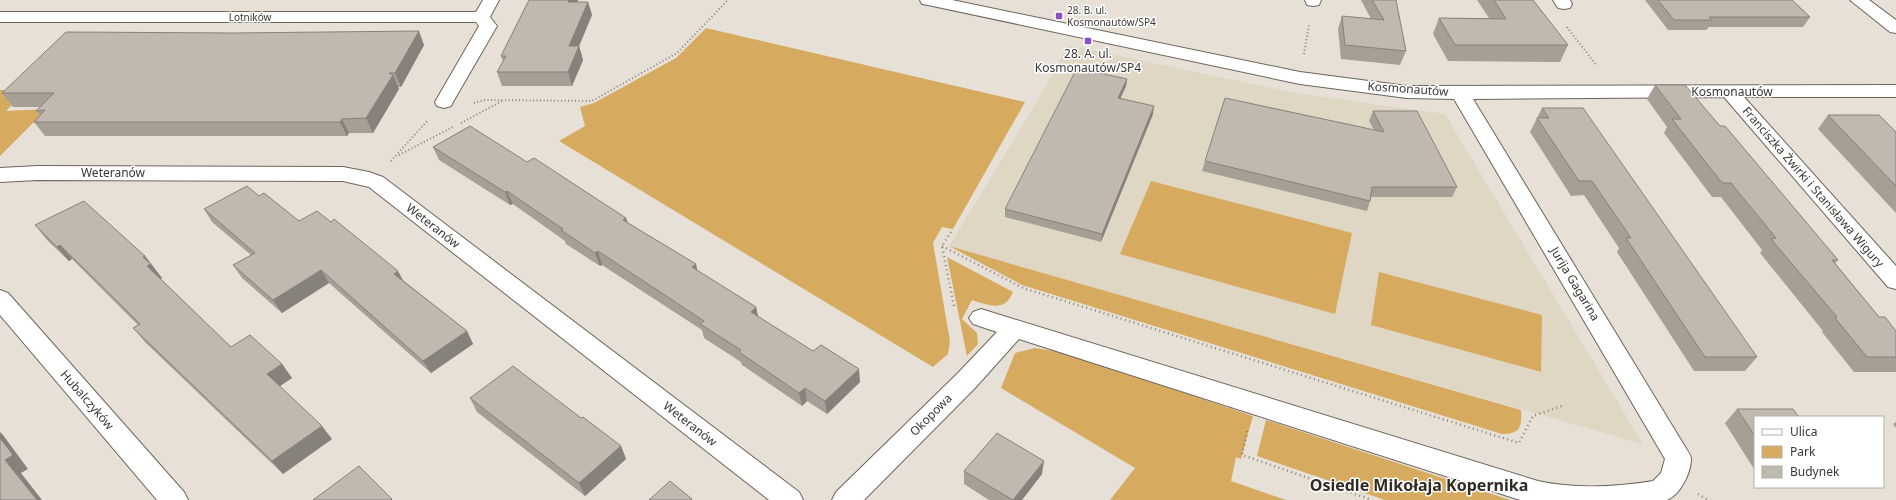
<svg xmlns="http://www.w3.org/2000/svg" width="1896" height="500" font-family="'Noto Sans',sans-serif">
<style>
.built{fill:#e0d6c4}
.green{fill:#d6ab60}
.lines{fill:none;stroke-linecap:round;stroke-linejoin:round}
.minor-casing{stroke:#6b655c;stroke-width:2}
.tertiary-casing{stroke:#6b655c;stroke-width:2}
.path-far1{stroke:#88847d;stroke-width:2;stroke-dasharray:1 2.5;stroke-linecap:butt}
.path{stroke:#88847d;stroke-width:2.5;stroke-dasharray:1 3.5;stroke-linecap:butt}
.minor{fill:#fff;fill-rule:evenodd}
.tertiary{fill:#fff;fill-rule:evenodd}
.wall{fill:#a59f96}
.shaded-wall{fill:#86827a}
.building{fill:#c0b9af;stroke:#86827a}
.poi-dot{fill:#8c4fc5;stroke:#fff;stroke-width:1.5}
.labels{text-anchor:middle;stroke-width:3;stroke-linejoin:round;paint-order:stroke}
.far-poi-label{font-size:10px;fill:#3a3833;stroke:#fff;text-anchor:start}
.far-street-label{font-size:10px;fill:#3a3833;stroke:#fff}
.poi-label{font-size:12px;fill:#3a3833;stroke:#fff}
.street-label{font-size:12px;fill:#3a3833;stroke:#fff}
.near-neighbourhood-label{font-size:16px;font-weight:bold;fill:#2f2a22;stroke:#fff}
</style>
<rect width="100%" height="100%" fill="#e7e0d6"/>
<path class="built" d="M1068,45L1296,93L1445,114L1643,444L949,246L1035,105Z"/>
<path class="green" d="M706,28L1025,102L953,229L942,227L933,243L950,341L948,354L933,367L559,141L585,126L580,107L594,103L676,58Z
M0,90H27L6,111L47,109L0,156Z
M1151,181L1352,233L1335,314L1120,254Z
M949,246L1521,410C1522,427 1520,434 1502,434L1022,285Z
M947,257L1013,292C1005,313 988,305 972,300L962,319L977,333L978,344L967,356Z
M1379,272L1542,315L1541,372L1371,325Z
M1035,348L1066,353L1253,416L1241,459L1236,457L1231,481L1286,500H1110L1135,468L1001,388L1015,353Z
M1266,420L1510,500H1385L1257,456Z"/>
<g class="lines">
<defs>
<path id="minor" d="M483,0H499L490,17L497,26L453,102L451,106L444,108L437,106L435,102L479,26L476,22H0V12H476Z
M920,0H952L1300,72L1407,86L1896,85V97H1744L1896,266V289L1888,287L1724,97L1473,99L1687,450C1689,453 1691,456 1691,459C1691,473 1680,495 1667,500H1520L1019,339L975,388L864,500H832L836,492L957,374L997,332L973,324L969,318L973,312L981,309L1538,481C1574,489 1617,487 1653,481L1661,473L1665,459L1454,99L1407,98L1300,84L928,5L922,4Z
M1305,0H1321L1319,5L1313,6L1307,5Z
M1553,0H1570L1572,4L1570,8L1564,9L1558,8Z
M37,166L343,167L369,172L383,177L799,492L803,500H769L369,187L343,181L37,180L0,182V168Z
M0,290L8,293L184,492L188,500H157L0,315Z"/>
<path id="tertiary" d="M1850,0H1869L1896,20V33L1890,32Z"/>
</defs>
<use href="#minor" class="minor-casing"/>
<use href="#tertiary" class="tertiary-casing"/>
<path class="path-far1" d="M1567,27L1597,66
M1304,54L1309,25
M474,103L484,100L592,101L677,53L728,0
M461,123L502,101
M399,155L453,127
M391,161L428,120"/>
<path class="path" d="M951,232L942,246L954,306
M942,246L1023,288L1519,443L1533,416L1565,405
M1247,431L1242,455L1372,500
M1698,494L1708,500"/>
<use href="#minor" class="minor"/>
<use href="#tertiary" class="tertiary"/>
</g>
<path class="wall" d="M529,0H578L577,2H588L592,15L579,46L583,60L572,86H502L497,72L503,61L501,56Z
M1361,0H1396L1406,51L1400,65L1341,59L1338,29L1342,16L1371,19Z
M1477,0H1533L1568,45L1560,62L1448,61L1433,34L1439,18H1489Z
M1645,0H1792L1810,17L1803,27H1709L1706,30H1668Z
M424,45L401,87H398L399,89L373,133H349L347,136H45L34,122L40,115L36,111L40,107H13L2,93Z
M1127,79L1126,86L1120,98L1153,114L1101,242L1005,217V209Z
M1655,85L1720,126L1838,260L1835,263L1879,317L1896,331V372H1854L1822,332L1823,331L1760,253L1762,250L1721,197H1712L1664,133L1667,127L1647,99Z
M1542,108L1757,357L1745,371H1694L1617,252L1619,248L1584,195L1571,196L1530,132Z
M1373,111L1457,187L1452,197H1371L1370,201L1367,211L1202,171L1205,161L1374,130L1369,121Z
M1828,115L1896,132V213L1818,129Z
M433,147L527,162L626,218L628,223L696,264L697,271L756,307L758,316L860,382L827,414L807,401L802,406L742,365L741,362L704,338L702,330L602,265L600,266L566,244L565,241L513,204L510,205L439,160Z
M259,196L299,221L404,281L467,331L473,344L431,373L329,283L282,313L242,278L233,265L251,255L212,222L204,209Z
M35,225L145,256L162,278L161,279L231,347L282,364L292,378L280,386L332,439L283,474L145,342L133,328L138,325L72,259L69,261L47,240Z
M470,398L581,418L621,446L626,459L585,496L477,412Z
M1737,409L1755,417V469H1754L1725,423Z
M1896,422V428L1893,424Z
M964,471L1042,474L1022,500H989L964,484Z"/>
<path class="shaded-wall" d="M569,0H578L572,15L568,2Z
M588,2L592,15L579,46L583,60L572,86L568,72L569,46Z
M419,31L424,45L401,87L395,73Z
M393,75L399,89L373,133L366,118Z
M1127,79L1126,86L1117,106L1118,98Z
M1154,106L1153,114L1101,242L1102,234Z
M342,119L349,133L347,136L340,122Z
M507,191L513,204L510,205L505,192Z
M626,218L630,232L623,220Z
M60,245L72,259L69,261L57,247Z
M598,251L602,265L600,266L595,253Z
M145,256L162,278L158,280L147,266L143,257Z
M696,264L699,278L692,267Z
M321,270L329,283L282,313L273,300Z
M398,271L405,284L394,274Z
M756,307L759,321L751,312Z
M467,331L473,344L431,373L423,361Z
M282,364L292,378L277,388L267,374Z
M859,369L860,382L827,414L825,401Z
M805,388L807,401L802,406L799,393Z
M322,426L332,439L283,474L272,461Z
M0,432L3,435L28,469L21,473L42,500H37L5,460L0,438Z
M621,446L626,459L585,496L579,483Z
M1044,461L1042,474L1022,500H1013Z"/>
<path class="building" d="M529,0H569L568,2H588L569,46H579L568,72H497L506,56H501Z
M1372,0H1396L1406,51L1345,45L1342,16L1384,20Z
M1494,0H1533L1568,45H1455L1439,18L1506,19Z
M1658,0H1792L1810,17H1709L1712,20H1674Z
M419,31L395,73H389L393,75L366,118L342,119L340,122H34L45,110L36,111L54,93H2L66,32L234,33Z
M1077,68L1127,79L1118,98L1154,106L1102,234L1005,209Z
M1655,85H1685L1720,126H1725L1838,260H1832L1879,317H1885L1896,331V357H1867L1835,318L1837,317L1771,239L1776,238L1731,183H1722L1672,119H1681Z
M1225,98L1384,132L1373,111H1417L1457,187H1372L1370,201L1205,161Z
M1542,108H1583L1757,357H1705L1626,238H1631L1592,181H1579L1537,118H1549Z
M1828,115H1879L1896,132V186Z
M470,126L527,162L534,158L626,218L623,220L696,264L692,267L756,307L751,312L813,351L821,345L859,369L825,401L805,388L799,393L739,352L741,350L700,324L704,321L598,251L595,253L561,230L563,229L507,191L505,192L433,147Z
M247,186L259,196L264,193L299,221L317,211L331,222L334,219L398,271L394,274L467,331L423,361L321,270L273,300L233,265L255,253L204,209Z
M84,201L145,256L143,257L151,264L147,266L231,347L250,335L282,364L267,374L322,426L272,461L133,328L140,324L60,245L57,247L35,225Z
M513,366L581,418L583,417L621,446L579,483L470,398Z
M1737,409H1793L1799,417H1755V436Z
M997,433L1044,461L1013,500L964,471Z
M0,438L13,455L5,460L37,500H0Z
M359,466L392,499L391,500H313Z
M670,481L692,499L691,500H649Z"/>
<g class="poi-dot">
<rect x="1055" y="12" width="8" height="8" rx="2"/>
<rect x="1084" y="37" width="8" height="8" rx="2"/>
</g>
<g class="labels">
<g class="far-poi-label">
<text x="1067" y="14">28. B. ul.<tspan x="1067" dy="12">Kosmonautów/SP4</tspan></text>
</g>
<g class="far-street-label">
<text x="250" y="21">Lotników</text>
</g>
<g class="poi-label">
<text x="1088" y="58">28. A. ul.<tspan x="1088" dy="14">Kosmonautów/SP4</tspan></text>
</g>
<g class="street-label">
<text transform="translate(1408 89) rotate(4)" y="4">Kosmonautów</text>
<text x="1732" y="96">Kosmonautów</text>
<text x="113" y="177">Weteranów</text>
<text transform="translate(1813 187) rotate(49)" y="4">Franciszka Żwirki i Stanisława Wigury</text>
<text transform="translate(433 226) rotate(38)" y="4">Weteranów</text>
<text transform="translate(1575 284) rotate(59)" y="4">Jurija Gagarina</text>
<text transform="translate(87 400) rotate(49)" y="4">Hubalczyków</text>
<text transform="translate(931 415) rotate(-45)" y="4">Okopowa</text>
<text transform="translate(690 424) rotate(38)" y="4">Weteranów</text>
</g>
<g class="near-neighbourhood-label">
<text x="1419" y="491">Osiedle Mikołaja Kopernika</text>
</g>
</g>
<rect x="1754" y="416" width="130" height="72" fill="#ffffff" stroke="#b0afad"/>
<rect x="1762" y="429" width="20" height="6" fill="#ffffff" stroke="#b0afad"/>
<text x="1790" y="436" font-size="12" fill="#3a3833">Ulica</text>
<rect x="1762" y="446" width="20" height="12" fill="#d6ab60" stroke="#b0afad"/>
<text x="1790" y="456" font-size="12" fill="#3a3833">Park</text>
<rect x="1762" y="466" width="20" height="12" fill="#c0b9af" stroke="#b0afad"/>
<text x="1790" y="476" font-size="12" fill="#3a3833">Budynek</text>
</svg>
